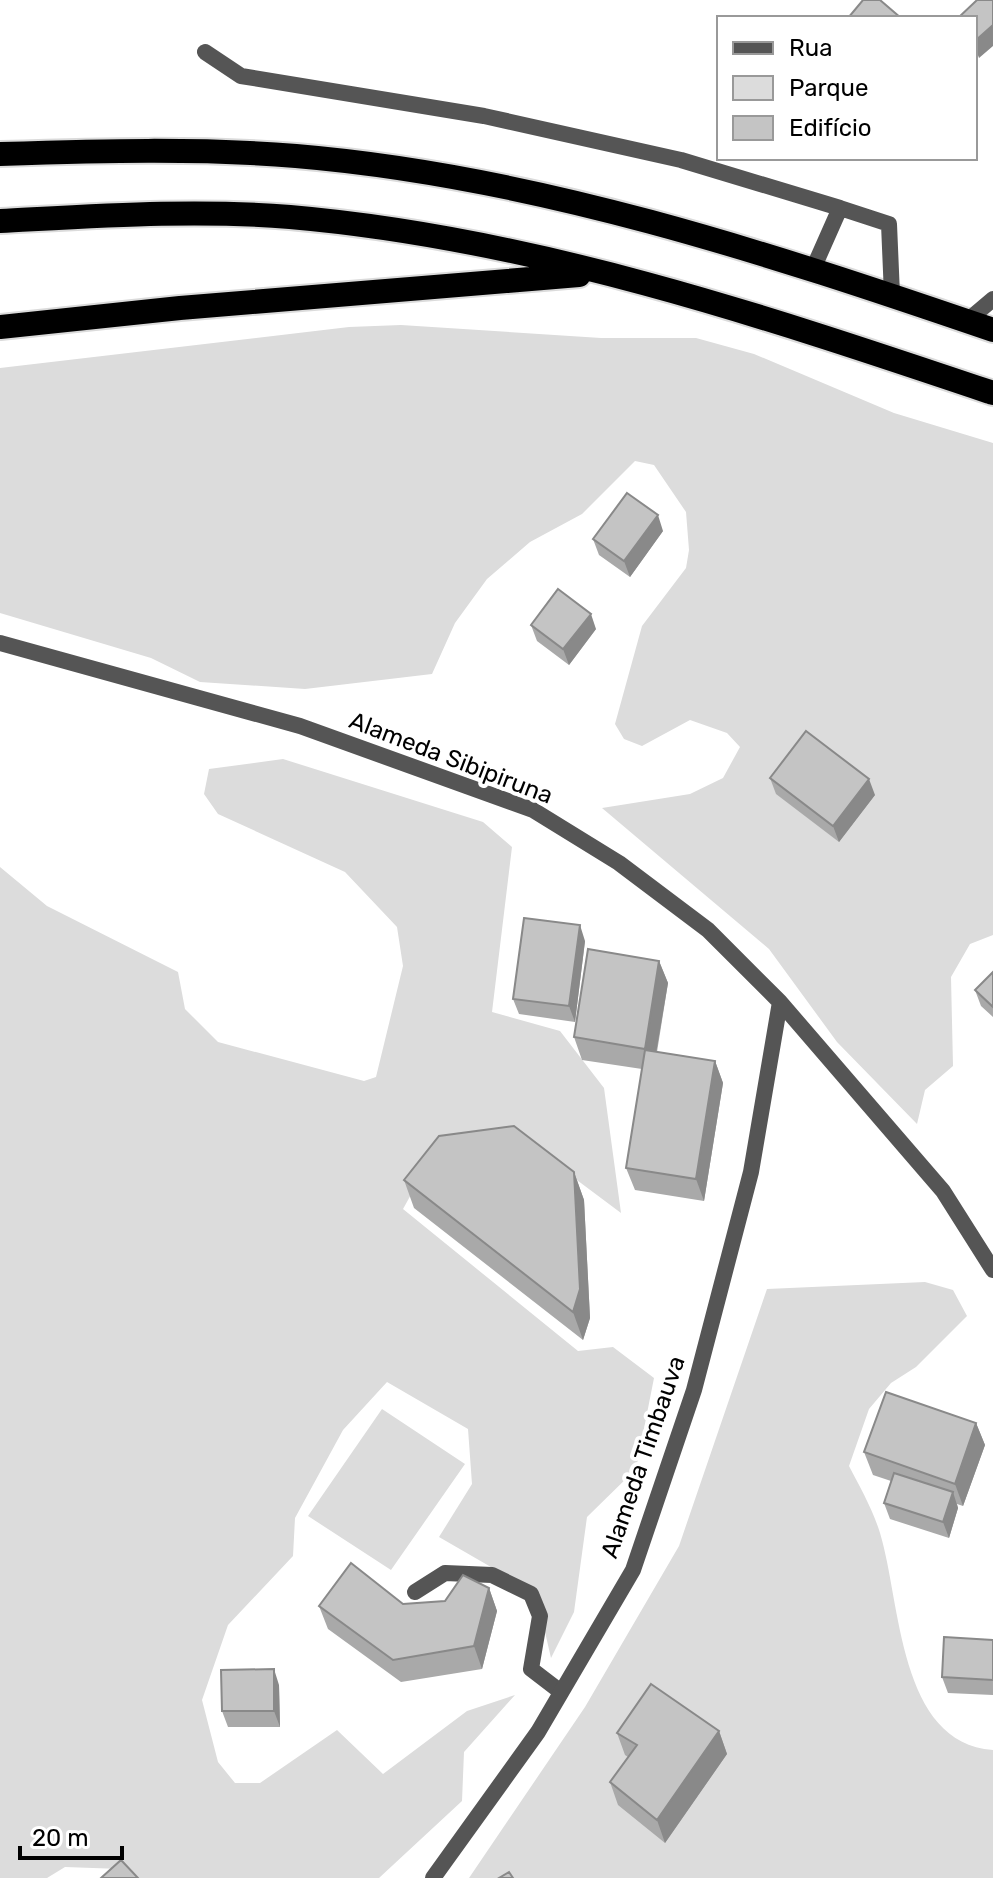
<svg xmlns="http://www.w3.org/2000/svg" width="993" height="1878" font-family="Rubik,sans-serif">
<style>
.green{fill:#dcdcdc}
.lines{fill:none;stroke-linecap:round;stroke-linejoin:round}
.highway-casing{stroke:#dbdbdb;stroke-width:28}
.lane{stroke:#555;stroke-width:16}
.street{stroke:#555;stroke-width:16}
.highway{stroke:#000;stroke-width:24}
.wall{fill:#a9a9a9}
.shaded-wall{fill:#898989}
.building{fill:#c4c4c4;stroke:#898989;stroke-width:2}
.labels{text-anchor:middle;stroke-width:8;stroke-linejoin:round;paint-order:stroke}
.street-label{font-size:24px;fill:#000;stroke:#fff}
</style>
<rect width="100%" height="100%" fill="#fff"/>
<path class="green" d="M401,325L601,338H696L754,354L894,413L993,443V935L970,944L951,977L953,1066L925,1090L917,1124L837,1042L769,949L602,808L690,794L723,778L740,747L727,733L690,720L642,746L624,739L615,724L642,626L686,568L689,550L686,512L654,465L635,461L582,514L530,542L487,579L455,623L432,674L305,689L200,682L151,658L0,613V368L349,327Z
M283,759L483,822L512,847L492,1012L560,1031L604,1088L621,1213L514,1133L433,1155L403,1209L578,1351L613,1347L654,1378L636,1469L587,1517L574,1612L551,1658L536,1593L439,1537L472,1484L468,1429L387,1382L343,1430L295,1518L293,1556L228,1625L202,1700L218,1762L235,1783H260L337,1730L383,1774L467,1711L515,1695L464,1752L462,1801L379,1878H133L121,1869L65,1867L47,1878H0V867L47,906L178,972L185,1009L218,1042L364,1081L376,1077L403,966L397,927L345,872L218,814L204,794L209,769Z
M925,1282L953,1290L967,1316L916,1367L891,1383L869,1409L849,1466C860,1487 873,1510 880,1533C901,1602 898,1743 993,1750V1878H469L585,1707L679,1546L767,1289Z
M382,1409L465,1464L391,1570L308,1516Z"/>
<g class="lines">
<defs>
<path id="highway" d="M0,154C98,151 198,148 296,156C535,176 768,253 993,330
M0,221C96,216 194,209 290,217C533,238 764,316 993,393
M0,327L180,308L579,275"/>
</defs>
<use href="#highway" class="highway-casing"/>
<path class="lane" d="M415,1592L445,1573L492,1575L531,1594L540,1616L531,1669L561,1692"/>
<path class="street" d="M205,52L241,76L484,116L681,160L840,208
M813,269L840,208L889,224L892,295
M967,321L993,299
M0,643L300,726L533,810L619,863L708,930L780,1002L943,1191L993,1270
M433,1878L538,1732L633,1570L694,1390L751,1172L780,1002"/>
<use href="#highway" class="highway"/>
</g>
<path class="wall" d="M663,531L630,577L599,555L593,539Z
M531,625L596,629L569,665L537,641Z
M770,778L875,795L839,842L776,794Z
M585,941L575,1022L519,1014L513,999Z
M659,961L668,983L657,1052L715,1061L723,1083L704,1201L635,1190L626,1168L642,1069L582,1060L574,1037Z
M993,972V1017L981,1006L975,990Z
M574,1172L584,1200L590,1318L583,1340L414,1208L404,1180Z
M976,1423L985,1445L963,1506L957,1504L958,1508L949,1538L890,1519L884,1503L891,1481L873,1475L864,1452Z
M489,1588L497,1611L482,1669L401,1682L328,1629L319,1606L403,1604L445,1601Z
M993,1640V1695L948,1693L942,1677Z
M279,1685L280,1727H228L222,1711Z
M719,1731L727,1754L665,1843L618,1805L610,1782L628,1757L625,1755L617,1733Z"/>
<path class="shaded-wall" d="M993,25V46L979,58L975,47V41Z
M658,515L663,531L630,577L624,561Z
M591,614L596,629L569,665L563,649Z
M869,779L875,795L839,842L833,826Z
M580,925L585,941L575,1022L569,1006Z
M659,961L668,983L653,1071L645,1049Z
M715,1061L723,1083L704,1201L696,1179Z
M574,1172L584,1200L590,1318L583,1340L573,1312Z
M976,1423L985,1445L963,1506L955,1484Z
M953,1492L958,1508L949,1538L943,1522Z
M489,1588L497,1611L482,1669L474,1646Z
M274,1669L279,1685L280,1727L274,1711Z
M719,1731L727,1754L665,1843L657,1820Z"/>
<path class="building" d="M863,0H880L901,18H848Z
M977,0H993V25L975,41V18H958Z
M627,493L658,515L624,561L593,539Z
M558,589L591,614L563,649L531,625Z
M806,731L869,779L833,826L770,778Z
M524,918L580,925L569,1006L513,999Z
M588,949L659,961L645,1049L574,1037Z
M993,972V1007L975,990Z
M645,1050L715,1061L696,1179L626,1168Z
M514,1126L574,1172L580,1289L573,1312L404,1180L439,1136Z
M886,1392L976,1423L955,1484L864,1452Z
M894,1473L953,1492L943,1522L884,1503Z
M351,1563L403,1604L445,1601L463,1575L489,1588L474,1646L393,1660L319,1606Z
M944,1637L993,1640V1680L942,1677Z
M274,1669V1711H222L221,1670Z
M651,1684L719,1731L657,1820L610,1782L637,1745L617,1733Z
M121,1860L138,1878H101Z
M509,1872L513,1878H499Z"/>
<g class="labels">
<g class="street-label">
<text transform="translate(451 758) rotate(21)" y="8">Alameda Sibipiruna</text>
<text transform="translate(643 1457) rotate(-71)" y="8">Alameda Timbauva</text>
</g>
</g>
<rect x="717" y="16" width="260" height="144" fill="#ffffff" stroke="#999999" stroke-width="2"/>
<rect x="733" y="42" width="40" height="12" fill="#555555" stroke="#999999" stroke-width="2"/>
<text x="789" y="56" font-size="24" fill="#000000">Rua</text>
<rect x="733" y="76" width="40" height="24" fill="#dcdcdc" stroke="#999999" stroke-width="2"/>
<text x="789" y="96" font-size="24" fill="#000000">Parque</text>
<rect x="733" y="116" width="40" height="24" fill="#c4c4c4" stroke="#999999" stroke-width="2"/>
<text x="789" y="136" font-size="24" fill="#000000">Edifício</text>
<path d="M20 1846v12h102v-12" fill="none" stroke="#000000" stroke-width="4"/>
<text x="32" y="1846" font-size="24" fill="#000000" stroke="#ffffff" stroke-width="6" paint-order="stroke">20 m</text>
</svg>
